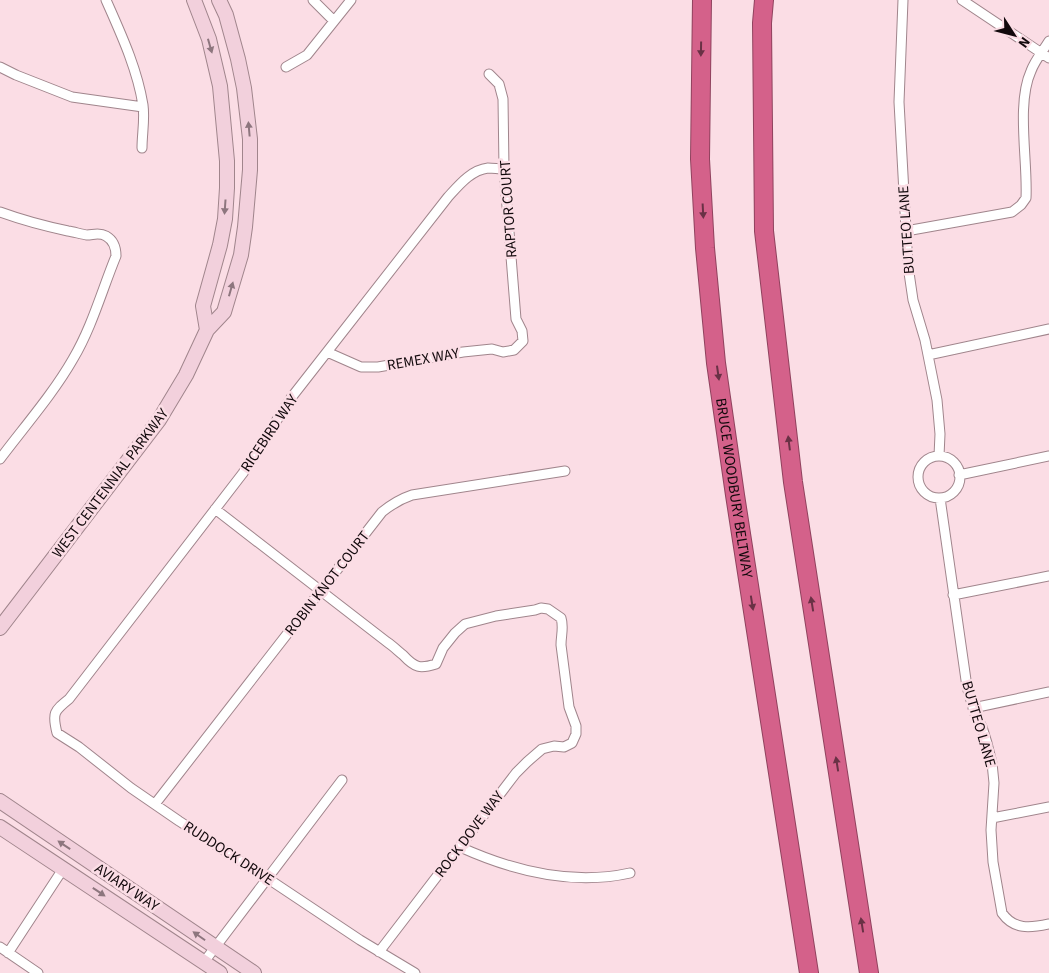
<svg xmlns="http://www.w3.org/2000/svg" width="1049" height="973" font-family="'Source Sans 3',sans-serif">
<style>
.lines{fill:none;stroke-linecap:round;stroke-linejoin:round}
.street-casing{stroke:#a0858c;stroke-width:11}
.secondary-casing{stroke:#a0858c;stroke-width:16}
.highway-casing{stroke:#90425e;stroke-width:20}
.street{stroke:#fff;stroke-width:9}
.secondary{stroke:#f2d0dc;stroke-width:14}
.highway{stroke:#d4618a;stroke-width:18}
.oneway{fill:#8d767e}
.oneway2{fill:#693145}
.labels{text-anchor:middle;stroke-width:5;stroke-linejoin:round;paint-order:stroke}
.street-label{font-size:15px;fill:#12090c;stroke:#fbdde5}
</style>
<rect width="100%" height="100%" fill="#fbdde5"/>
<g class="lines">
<defs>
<path id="street" d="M106,0C121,34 137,68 143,105C145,119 142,134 142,148
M313,0L334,21
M903,0L899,102L908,266L913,300L925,340L937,400L940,434L939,456
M962,0L1049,58
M0,67L16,75L72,97L143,107
M286,67L307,55L351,0
M0,212C22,220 44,226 68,231C74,232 81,234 87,235C93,235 99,232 106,236C113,240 116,248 116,256C102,290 92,327 73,359C53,394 24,427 0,459
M906,231L1012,212L1021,205L1026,198C1028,161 1016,104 1031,71C1035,60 1043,51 1049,41
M327,352L361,367H378L463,352L492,349L503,352L514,350L523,341L522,331L516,319L504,169L503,99L499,84L489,74
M928,355L1049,329
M918 477a21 21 0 1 1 42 0a21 21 0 1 1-42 0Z
M959,475L1049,456
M940,498L967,687L975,714L982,727L987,743L992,763L994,783L991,830L993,862L1002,913C1014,930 1030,928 1049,924
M215,509L387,642C393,646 398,651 403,655C415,668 420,669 436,664L443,648L455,633L465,624L496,616L535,610L541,608L548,609L561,618C564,627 561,635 561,645L569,707L576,726V734L572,743L564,747L554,746L542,749L527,762L516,773L379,952
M953,595L1049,576
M973,708L1049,692
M155,804L382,512C392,504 400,499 412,495L565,471
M992,818L1049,807
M460,847C513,871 572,886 630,873
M0,947L38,973
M8,953L63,869
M204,962L342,780
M415,973L360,940L267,878L179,821L131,788L79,747L57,733C52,713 54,711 69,699L243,473L291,398L448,197C459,185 471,170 488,168C493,168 499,169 504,169"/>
<path id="secondary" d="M194,0L209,39L220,86L227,161V188L225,219L220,245L203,306L207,330
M0,628L159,420L186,375L207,330L224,312L241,255L245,227L250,170V139L244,88L238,59L226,15L219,0
M0,801L254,973
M0,827L220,973"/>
<g id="highway">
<path id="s1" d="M702,0L700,159L705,248L716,363L735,495L809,973"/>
<path d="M764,0L762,23L764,231L793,482L869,973"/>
</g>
</defs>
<use href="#street" class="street-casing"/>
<use href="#secondary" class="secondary-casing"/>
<use href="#highway" class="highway-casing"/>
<use href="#street" class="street"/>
<use href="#secondary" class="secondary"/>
<use href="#highway" class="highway"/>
</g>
<defs><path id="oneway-solid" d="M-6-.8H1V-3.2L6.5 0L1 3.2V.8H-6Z" transform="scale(1.25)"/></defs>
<g class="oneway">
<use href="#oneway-solid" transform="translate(210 46) rotate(74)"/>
<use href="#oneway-solid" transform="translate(249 129) rotate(-95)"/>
<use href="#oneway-solid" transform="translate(225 207) rotate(94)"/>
<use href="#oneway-solid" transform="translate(231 289) rotate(-74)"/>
<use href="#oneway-solid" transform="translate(64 845) rotate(-146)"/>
<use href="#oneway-solid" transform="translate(99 892) rotate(34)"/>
<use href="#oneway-solid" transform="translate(199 936) rotate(-145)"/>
</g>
<g class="oneway2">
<use href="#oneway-solid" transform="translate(701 49) rotate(91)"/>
<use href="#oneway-solid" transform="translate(703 211) rotate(87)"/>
<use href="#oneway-solid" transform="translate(718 373) rotate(82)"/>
<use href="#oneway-solid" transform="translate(789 443) rotate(-97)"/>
<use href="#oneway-solid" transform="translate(752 603) rotate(81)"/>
<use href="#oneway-solid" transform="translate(812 604) rotate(-99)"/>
<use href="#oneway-solid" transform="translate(837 764) rotate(-99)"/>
<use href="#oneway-solid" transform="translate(862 925) rotate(-99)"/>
</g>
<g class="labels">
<g class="street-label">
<text transform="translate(508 209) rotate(-94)" y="5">RAPTOR COURT</text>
<text transform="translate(906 230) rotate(-94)" y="5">BUTTEO LANE</text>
<text transform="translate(423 359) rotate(-10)" y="5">REMEX WAY</text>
<text transform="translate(269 433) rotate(-56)" y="5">RICEBIRD WAY</text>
<text transform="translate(110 483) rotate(-53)" y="5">WEST CENTENNIAL PARKWAY</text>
<text dy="5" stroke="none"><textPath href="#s1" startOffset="490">BRUCE WOODBURY BELTWAY</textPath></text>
<text transform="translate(327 583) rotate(-52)" y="5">ROBIN KNOT COURT</text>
<text transform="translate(979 724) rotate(74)" y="5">BUTTEO LANE</text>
<text transform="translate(469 834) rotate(-53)" y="5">ROCK DOVE WAY</text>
<text transform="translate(229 853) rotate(33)" y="5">RUDDOCK DRIVE</text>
<text transform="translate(127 887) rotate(34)" y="5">AVIARY WAY</text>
</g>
</g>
<g transform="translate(1014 35) rotate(126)" stroke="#fbdde5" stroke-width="4" paint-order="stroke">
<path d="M0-4L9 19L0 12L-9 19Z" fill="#12090c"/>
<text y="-8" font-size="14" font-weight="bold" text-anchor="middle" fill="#12090c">N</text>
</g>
</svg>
